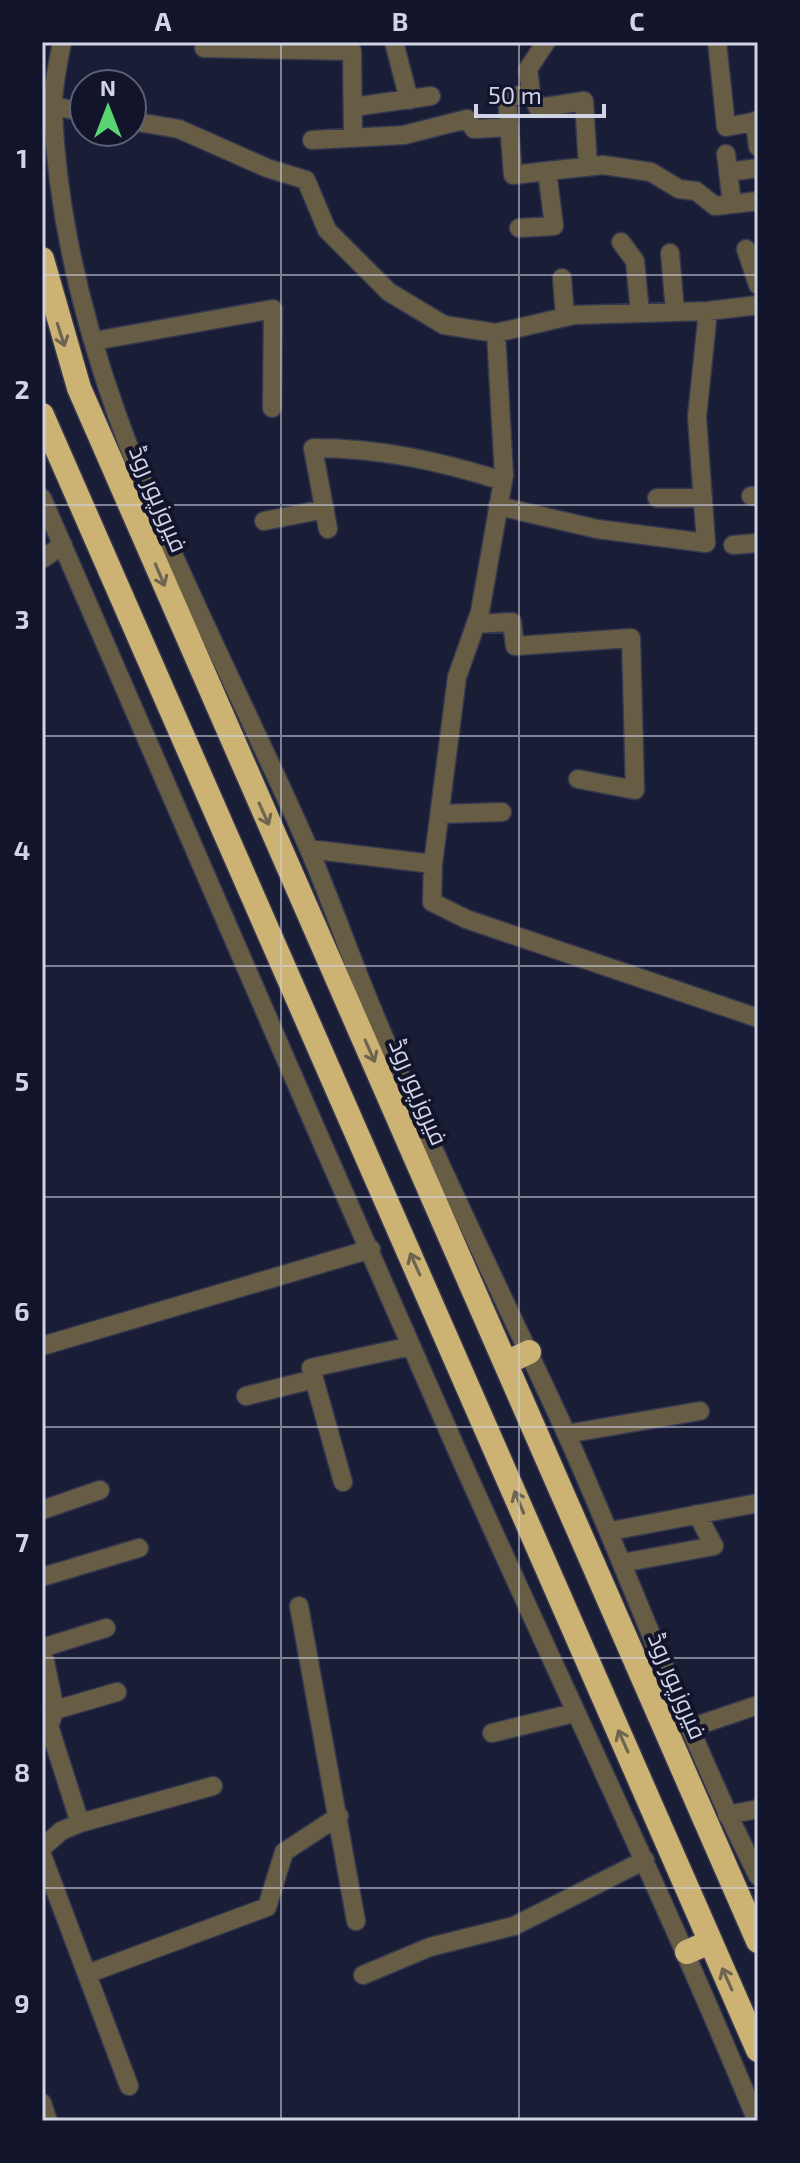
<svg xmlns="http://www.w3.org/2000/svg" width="800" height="2163" font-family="'Exo 2',Cairo,sans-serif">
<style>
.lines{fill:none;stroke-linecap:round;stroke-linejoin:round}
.minor-casing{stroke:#34374e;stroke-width:21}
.highway-casing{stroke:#34374e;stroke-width:27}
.minor{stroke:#675d45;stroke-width:18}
.highway{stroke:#ccb374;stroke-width:24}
.oneway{stroke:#6e6450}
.grid{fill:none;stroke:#d1d4e5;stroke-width:2;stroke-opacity:0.55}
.labels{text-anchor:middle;stroke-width:8;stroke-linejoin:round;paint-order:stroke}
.street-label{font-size:24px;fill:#d1d4e5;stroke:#11142b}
.neatline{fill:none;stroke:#d1d4e5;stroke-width:3}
.grid-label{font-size:26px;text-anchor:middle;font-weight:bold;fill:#d1d4e5}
</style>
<rect width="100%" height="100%" fill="#1a1d36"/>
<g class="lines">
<defs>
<path id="minor" d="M62,42C58,64 52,89 53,111C64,377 204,609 308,847C333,905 353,965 378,1023C433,1154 496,1282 556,1411C627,1565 682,1725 758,1876
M394,42L409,100
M546,42L528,69L531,93L507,98L513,175L547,171
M717,42L726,127L758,121
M204,48L352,51L353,138
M531,93L538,108L584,101L588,167
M52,106L84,112
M353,107L431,96
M132,121L179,129L267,168L306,180L327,230L389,292L444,325L496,333L574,315L708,311L758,305
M755,121L758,147
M312,140L404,135L467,119L474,129L509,127
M726,154L732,204
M728,172L758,168
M519,228L554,226L547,171L603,165L651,172L679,189L696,191L715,206L758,201
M621,242L635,261L640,313
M746,249L758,285
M670,253L675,312
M562,278L565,317
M496,333L504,475L480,612L457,677L433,864L432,902L466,919L758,1018
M94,341L273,309L272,408
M751,496H758
M42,498C181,813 315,1131 455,1446C555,1671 663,1893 757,2121
M657,498H703
M498,506L597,529L706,543L697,417L708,311
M264,521L325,509
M328,529L313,448C380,448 439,461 503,481
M733,545L758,543
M42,559L63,545
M476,624L512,622L515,646L631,638L635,790L578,779
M441,814L502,812
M309,849L433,864
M42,1346L371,1249
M246,1396L314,1379
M566,1434L700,1411
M343,1482L311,1368L411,1346
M42,1510L100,1490
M611,1531L758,1503
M622,1563L714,1546L697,1514
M42,1577L139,1548
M299,1606L356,1921
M42,1647L55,1710L49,1726L80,1823
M42,1648L106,1628
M55,1710L117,1692
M690,1728L758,1705
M492,1733L574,1713
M727,1815L758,1809
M42,1848L61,1831L80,1823L213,1786
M42,1855L129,2086
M87,1974L267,1907L284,1852L339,1816
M363,1975L430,1947L514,1926L645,1860
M42,2103L48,2121"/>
<path id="highway" d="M42,259L79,388L758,1941
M42,415L758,2050
M506,1363L529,1352
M687,1952L710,1942"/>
</defs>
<use href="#minor" class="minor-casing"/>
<use href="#highway" class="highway-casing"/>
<use href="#minor" class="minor"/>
<use href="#highway" class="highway"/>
</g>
<defs><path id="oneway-shaft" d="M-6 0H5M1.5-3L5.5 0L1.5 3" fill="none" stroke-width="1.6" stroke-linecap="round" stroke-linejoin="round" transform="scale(2)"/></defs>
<g class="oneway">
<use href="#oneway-shaft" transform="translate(61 335) rotate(72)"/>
<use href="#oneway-shaft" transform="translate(160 575) rotate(67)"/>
<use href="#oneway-shaft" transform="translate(264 814) rotate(66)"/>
<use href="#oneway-shaft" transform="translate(370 1051) rotate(66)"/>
<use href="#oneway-shaft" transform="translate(415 1264) rotate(-114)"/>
<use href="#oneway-shaft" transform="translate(519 1502) rotate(-113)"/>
<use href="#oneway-shaft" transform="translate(623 1741) rotate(-114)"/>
<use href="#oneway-shaft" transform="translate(727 1979) rotate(-114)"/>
</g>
<path class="grid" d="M281,42V2121M519,42V2121M42,275H758M42,505H758M42,736H758M42,966H758M42,1197H758M42,1427H758M42,1658H758M42,1888H758"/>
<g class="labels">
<g class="street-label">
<text transform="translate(158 499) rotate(67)" y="8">فیروزپور روڈ</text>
<text transform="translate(418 1092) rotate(67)" y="8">فیروزپور روڈ</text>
<text transform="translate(677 1686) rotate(67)" y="8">فیروزپور روڈ</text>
</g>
</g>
<rect width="800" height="2163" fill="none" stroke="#11142b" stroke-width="88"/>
<g transform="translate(108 108)"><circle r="38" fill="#11142b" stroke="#5e6175" stroke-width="2"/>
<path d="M0-6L14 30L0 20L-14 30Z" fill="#58d570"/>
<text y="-12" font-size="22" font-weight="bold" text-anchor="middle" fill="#d1d4e5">N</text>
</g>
<path d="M476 104v12h128v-12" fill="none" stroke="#d1d4e5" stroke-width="4"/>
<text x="488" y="104" font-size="24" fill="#d1d4e5" stroke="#11142b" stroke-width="6" paint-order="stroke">50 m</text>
<rect x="44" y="44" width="712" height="2075" class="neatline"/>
<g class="grid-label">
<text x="163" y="31">A</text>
<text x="400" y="31">B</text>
<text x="637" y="31">C</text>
<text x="22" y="168">1</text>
<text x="22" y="399">2</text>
<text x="22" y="629">3</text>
<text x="22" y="860">4</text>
<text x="22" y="1091">5</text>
<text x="22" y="1321">6</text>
<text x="22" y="1552">7</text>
<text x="22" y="1782">8</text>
<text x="22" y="2013">9</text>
</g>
</svg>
